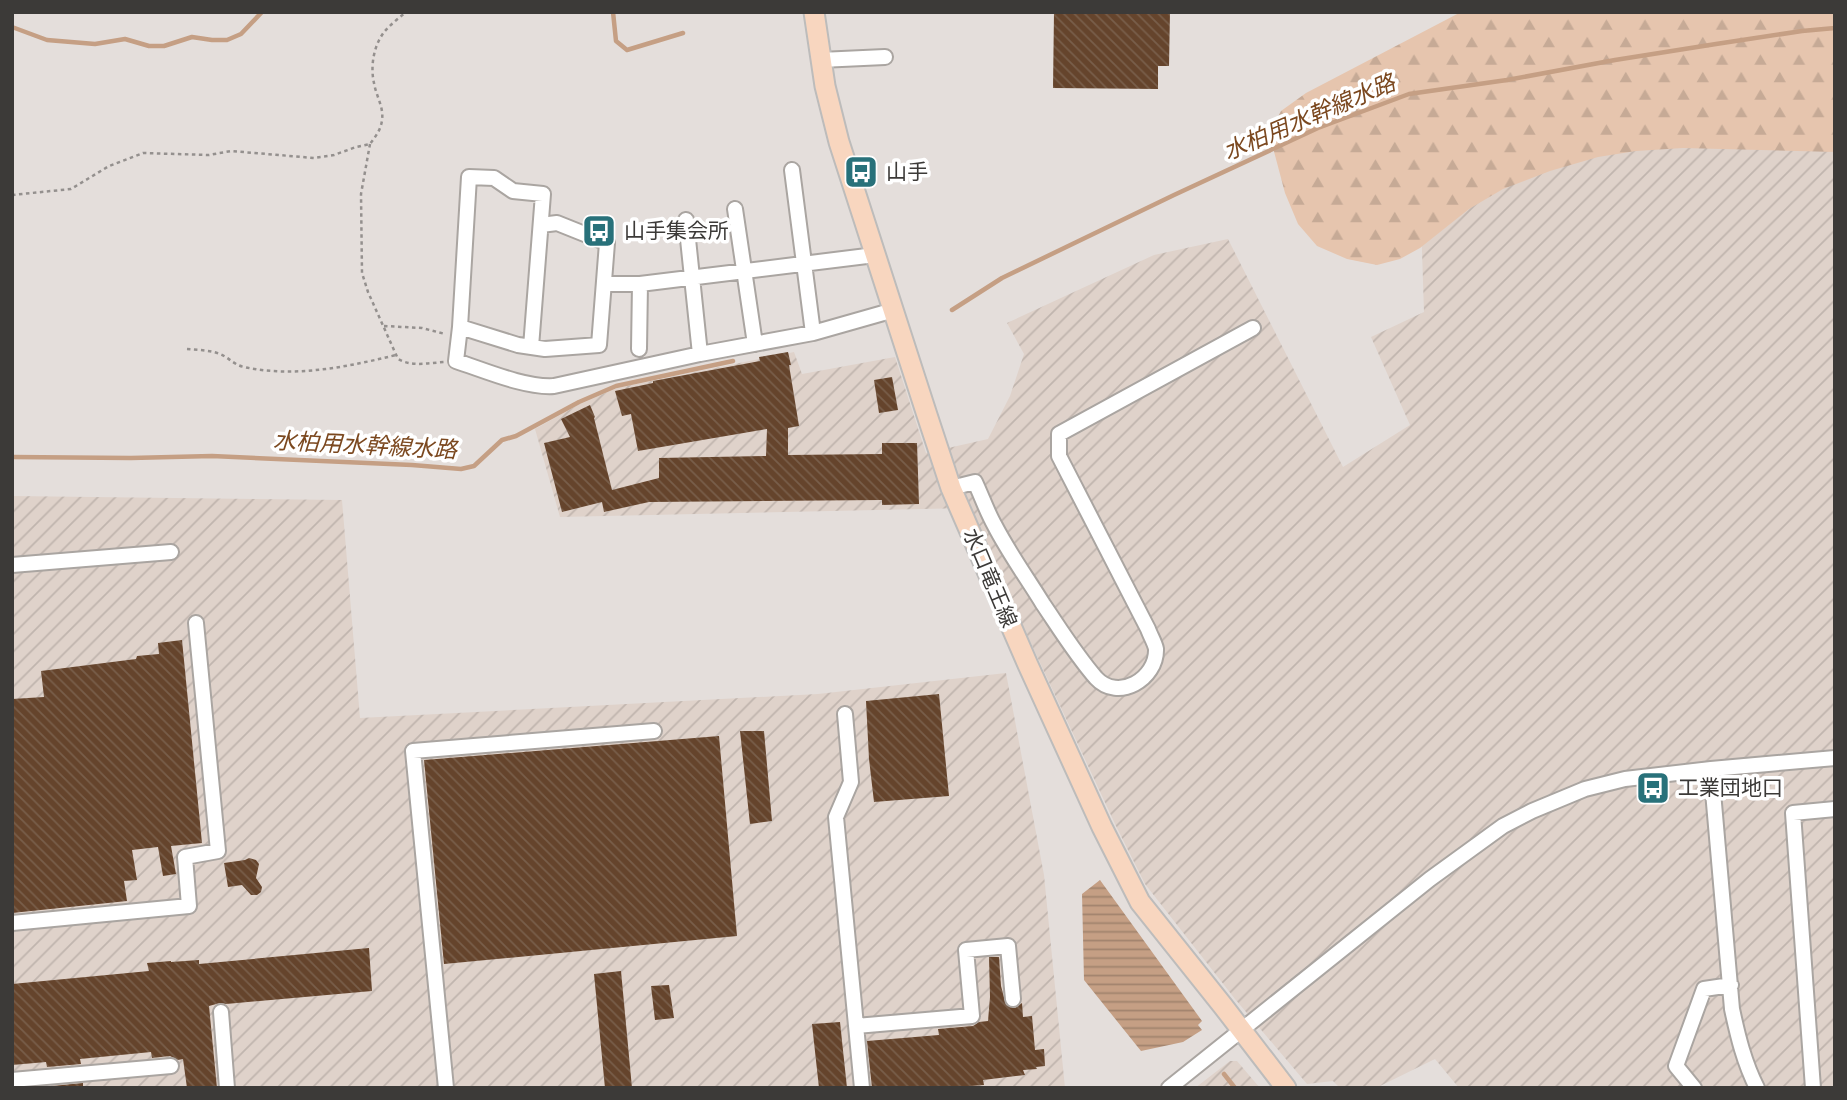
<svg xmlns="http://www.w3.org/2000/svg" width="1847" height="1100" font-family="'Work Sans','Noto Sans JP',sans-serif">
<style>
.industrial{fill:url(#industrial-furrows)}
.forest{fill:url(#forest-firs)}
.water{fill:url(#water-rules)}
.lines{fill:none;stroke-linecap:round;stroke-linejoin:round}
.stream{stroke:#c59f84;stroke-width:4.5}
.building{fill:url(#building-back-hatch)}
.minor-casing{stroke:#aaa5a1;stroke-width:18}
.major-casing{stroke:#bdbcbb;stroke-width:23}
.path{stroke:#94908e;stroke-width:2.5;stroke-dasharray:3.5 3.5;stroke-linecap:butt}
.minor{stroke:#fff;stroke-width:14}
.major{stroke:#f8d6bf;stroke-width:19}
.labels{text-anchor:middle;stroke-width:7;stroke-linejoin:round;paint-order:stroke}
.poi-label{font-size:21px;fill:#3c3a38;stroke:#fff;text-anchor:start}
.street-label{font-size:21px;fill:#3c3a38;stroke:#fff}
.water-label{font-size:23px;font-style:italic;fill:#7b481f;stroke:#fff}
</style>
<defs>
<pattern id="industrial-furrows" width="10" height="10" patternUnits="userSpaceOnUse" patternTransform="scale(1.75)"><rect width="10" height="10" fill="#dfd2ca"/><path d="M-1 1l2-2M0 10L10 0M9 11l2-2" fill="none" stroke="#c0b5ae"/></pattern>
<pattern id="forest-firs" width="22" height="20" patternUnits="userSpaceOnUse" patternTransform="scale(1.75)"><rect width="22" height="20" fill="#e6c5ae"/><path d="M5 1l3.5 6h-7zM16 11l3.5 6h-7z" fill="#c6aa96"/></pattern>
<pattern id="water-rules" width="6" height="5" patternUnits="userSpaceOnUse" patternTransform="scale(1.75)"><rect width="6" height="5" fill="#c59f84"/><path d="M0 2.5h6" fill="none" stroke="#a1836d"/></pattern>
<pattern id="building-back-hatch" width="6" height="6" patternUnits="userSpaceOnUse" patternTransform="scale(1.75)"><rect width="6" height="6" fill="#65442c"/><path d="M-1 5l2 2M0 0l6 6M5-1l2 2" fill="none" stroke="#785e4a"/></pattern>
</defs>
<rect width="100%" height="100%" fill="#e4dedb"/>
<path class="industrial" d="M1835,111V1088H1459L1435,1059L1376,1088H1340L1333,1081L1307,1084L1235,999L1145,884L1116,826L968,508L560,517L535,429L578,405L617,388L794,352L802,374L895,357L926,453L988,439L1010,396L1024,354L1007,323L1154,255L1228,239L1343,467L1410,425L1371,337L1424,312L1419,158Z
M12,496L342,500L360,718L818,694L1006,673L1044,875L1065,1088H12Z
M1230,1061H1237L1260,1088H1195Z"/>
<path class="forest" d="M1461,12H1835V152L1683,148L1636,151L1598,157L1550,171L1503,189L1469,209L1420,248L1400,259L1377,265L1347,259L1317,246L1298,224L1285,193L1272,144V128L1281,111L1306,93Z"/>
<path class="water" d="M1100,880L1202,1021L1198,1025L1202,1030L1183,1042L1141,1051L1084,980L1082,894Z"/>
<g class="lines">
<path class="stream" d="M613,12L616,41L627,50L683,33
M12,27L47,40L95,44L125,39L149,46H164L192,37L212,40H227L241,34L262,12
M952,310L1002,278L1174,195L1318,128L1409,94L1507,80L1615,60L1716,44L1802,31L1835,28
M12,457L131,458L212,456L412,465L461,469L474,466L502,440L516,436L579,402L616,386L733,361
M1224,1074L1235,1088"/>
</g>
<path class="building" d="M1054,12H1170L1169,66H1158V89L1053,88Z
M788,352L791,365H789L799,426L788,428V455L882,454V443H917L919,504L882,505V500L649,502L604,512L602,502L562,512L544,443L570,437L561,419L590,405L595,417L594,418L612,490L659,478V458L766,456L767,429L638,451L631,414L622,416L615,391L653,383V381L760,361L759,357Z
M892,377L898,410L879,413L874,380Z
M182,640L202,843L171,846L176,874L163,876L158,847L132,850L137,880L124,881L127,901L12,913V699L44,697L41,671L136,659L137,656L159,654L158,643Z
M939,694L949,796L874,802L869,759L866,701Z
M740,731H764L772,821L750,824Z
M719,736L737,936L444,964L424,760Z
M249,858L256,860L259,864L256,878L262,887L261,892L257,895H251L242,885L228,887L224,863L245,860Z
M369,948L372,991L226,1004L220,1003L209,1006L217,1088H187L183,1059L178,1060L170,1056L152,1058L151,1052L80,1059L81,1064L47,1067L46,1062L12,1065V984L149,971L147,963L171,961V962L199,960V964Z
M989,957H999L1001,986L1006,1005L1015,1008L1022,1003L1023,1017L1032,1016L1035,1050L1044,1049L1045,1066L1036,1067L1037,1069L1023,1070L1025,1075L983,1080L984,1085L943,1088H872L867,1041L939,1035L938,1029L973,1026L979,1022L988,1021L990,997Z
M621,971L632,1088H605L594,974Z
M669,985L674,1018L655,1020L651,986Z
M840,1022L847,1088H819L812,1024Z
M83,1083V1088H52V1086Z"/>
<g class="lines">
<defs>
<path id="minor" d="M820,60L885,57
M792,170L813,333
M735,209L755,344
M686,220L700,354
M604,284H640L875,255
M460,327L518,345L545,349L599,345L607,243L557,223L541,225
M531,347L543,194L513,191L494,178L469,177L460,327L456,361C484,370 525,388 554,386L700,354L813,333L894,310
M639,349L640,284
M951,488L975,482C982,497 987,512 995,526C1009,553 1027,578 1043,604C1060,629 1076,655 1096,678C1118,702 1157,679 1156,649C1155,643 1150,635 1148,629L1059,456V434L1253,328
M12,565L171,552
M845,714L851,782L836,817L862,1088
M1711,769L1732,1009C1738,1037 1744,1062 1757,1088
M12,923L189,906L185,857L218,851L196,623
M221,1012L227,1088
M856,1026L972,1016L966,950L1008,946L1013,999
M12,1080L171,1066
M446,1088L413,751L654,731
M1169,1088L1430,879L1503,826L1532,811L1585,789L1625,779L1711,769L1835,758
M1694,1088L1676,1066L1704,989L1731,985
M1813,1088L1793,813L1835,809"/>
<path id="major" d="M814,12L825,86L839,142L927,415L951,488L1028,665L1102,827L1140,902L1223,1006L1286,1088"/>
</defs>
<use href="#minor" class="minor-casing"/>
<use href="#major" class="major-casing"/>
<path class="path" d="M370,144L361,194L362,273L368,292L398,359C412,367 428,363 444,362
M12,195L71,189L109,166L143,153L209,155L231,151L314,158L334,155L356,147L370,144C375,137 381,130 382,120C384,107 376,96 374,83C370,66 374,44 385,31C391,24 399,18 406,12
M384,326L422,328L445,334
M187,349C198,350 210,350 220,354C228,357 234,365 244,367C294,378 347,367 396,355"/>
<use href="#minor" class="minor"/>
<use href="#major" class="major"/>
</g>
<defs>
<symbol id="bus-square" viewBox="-11 -11 22 22"><rect x="-9" y="-9" width="18" height="18" rx="4" fill="#28717a" stroke="#fff"/><path d="M-5-6H5V4H4V6H2V4H-2V6H-4V4H-5ZM-3.5-4V0h7V-4ZM-3.5 1.2v1.5H-2V1.2ZM2 1.2v1.5H3.5V1.2Z" fill="#fff"/></symbol>
</defs>
<g fill-rule="evenodd">
<use href="#bus-square" x="842" y="153" width="38" height="38"/>
<use href="#bus-square" x="580" y="212" width="38" height="38"/>
<use href="#bus-square" x="1634" y="769" width="38" height="38"/>
</g>
<g class="labels">
<g class="poi-label">
<text x="886" y="179">山手</text>
<text x="624" y="238">山手集会所</text>
<text x="1678" y="795">工業団地口</text>
</g>
<g class="street-label">
<text transform="translate(990 578) rotate(67)" y="7">水口竜王線</text>
</g>
<g class="water-label">
<text transform="translate(1309 117) rotate(-23)" y="8">水柏用水幹線水路</text>
<text transform="translate(365 445) rotate(3)" y="8">水柏用水幹線水路</text>
</g>
</g>
<rect width="1847" height="1100" fill="none" stroke="#3c3a38" stroke-width="28"/>
</svg>
